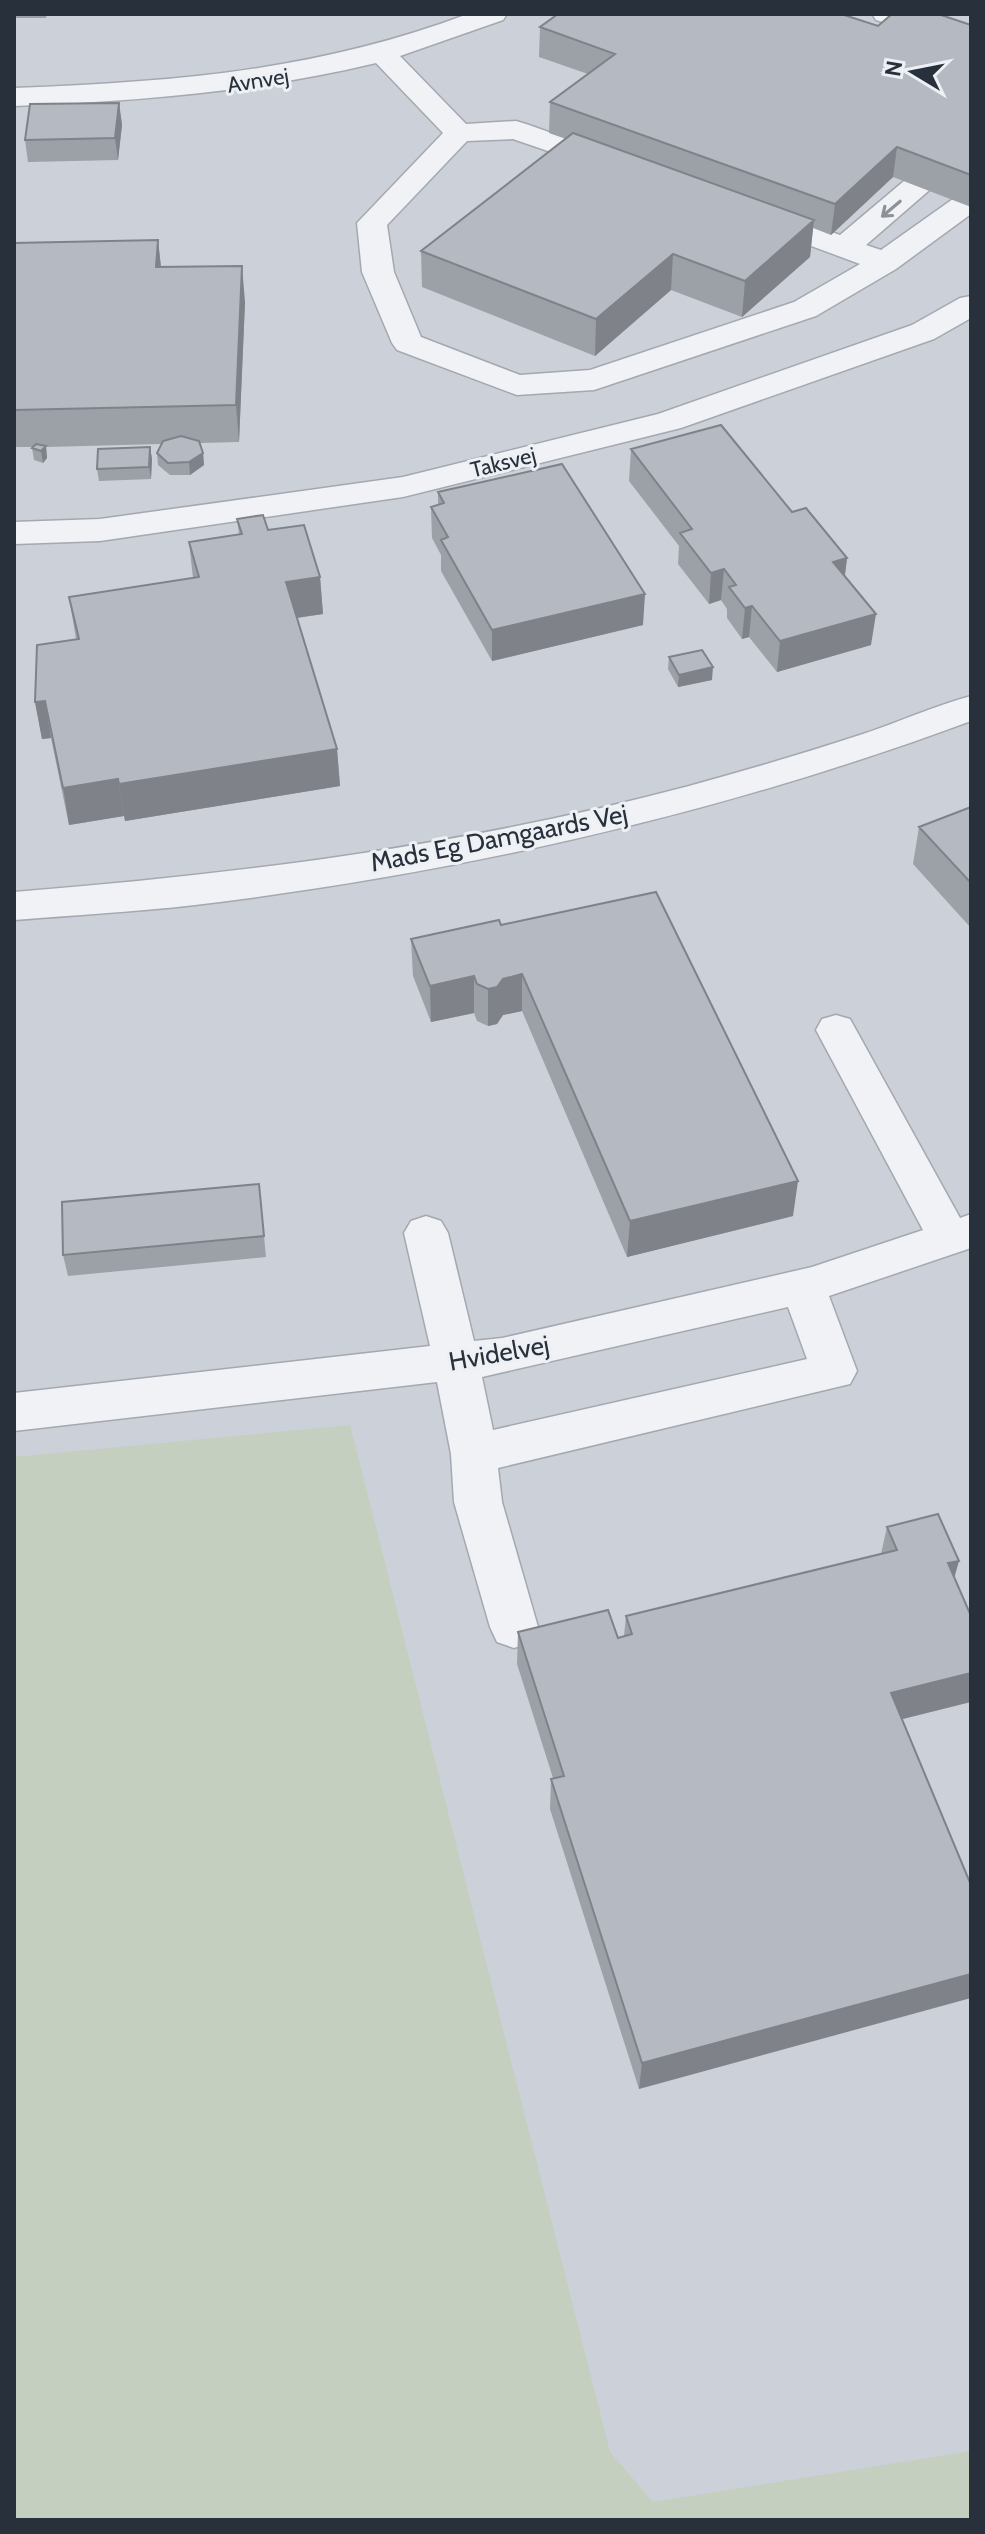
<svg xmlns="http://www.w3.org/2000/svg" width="985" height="2534" font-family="Cabin,sans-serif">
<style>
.built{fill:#ccd0d8}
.green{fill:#c4cfbf}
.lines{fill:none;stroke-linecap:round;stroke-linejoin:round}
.minor-casing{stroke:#a4a8b0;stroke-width:3}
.minor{fill:#f0f2f5;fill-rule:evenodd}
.wall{fill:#9ca0a7}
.shaded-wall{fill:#7f8288}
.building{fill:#b5bac2;stroke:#7f8288;stroke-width:2}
.oneway{stroke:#8c9198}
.labels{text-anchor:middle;stroke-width:6;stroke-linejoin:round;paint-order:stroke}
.far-street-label{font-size:22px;fill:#28303c;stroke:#edf0f4}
.street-label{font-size:26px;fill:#28303c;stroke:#edf0f4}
</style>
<rect width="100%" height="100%" fill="#dee1e6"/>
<path class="built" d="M14,14H971V2520H14Z"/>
<path class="green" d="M350,1425L610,2452L653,2502L971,2451V2520H14V1457Z"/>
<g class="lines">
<defs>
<path id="minor" d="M468,14H507L503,20L400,56L466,124L516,121L526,124L625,159L630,165L625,171L615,174L513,139L467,141L387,225L394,272L421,337L520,375L590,370L794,302L860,264L744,221L740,215L744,209L755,206L766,209L840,235L961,133L971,130V154L866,245L881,250L960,194L971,191V214L896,269L816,316L594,390L517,395L397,350L392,343L362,272L357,223L443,133L376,63C256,92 137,101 14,106V88C174,82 316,71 468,14Z
M872,14H914L971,33V50L876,20Z
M971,296V318L934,339L681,428L403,497L100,541L14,544V522L100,519L403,477L658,414L912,325L960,298Z
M971,696V721C720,814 460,873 195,905C135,912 74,915 14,920V892C242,874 468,845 689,786C747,770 805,753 863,734C899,722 934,706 971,696Z
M836,1015L850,1019L960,1218L971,1214V1248L829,1296L857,1371L850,1384L498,1468L502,1502L538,1627L531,1642L514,1648L497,1642L490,1627L454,1502L451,1454L437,1382L14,1431V1393L430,1346L404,1233L411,1221L426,1216L441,1221L448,1233L474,1341L502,1338L812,1267L923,1230L816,1030L822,1019ZM788,1307L807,1359L493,1430L482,1377Z"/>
</defs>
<use href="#minor" class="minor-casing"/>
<use href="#minor" class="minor"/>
</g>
<path class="wall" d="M14,14H47L46,18H14Z
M971,25V207L893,177L831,235L813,228L810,257L742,317L671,290L595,356L422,287L421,251L566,139L549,133L550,102L588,74L539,57L540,27Z
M119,103L122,125L118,160L28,162L25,140L80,104Z
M158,240L161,267L245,302L239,442L200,443L203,453L204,465L190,475H170L158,465L157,453L161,444L46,447L47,458L43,463L34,460L32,448L33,447H14V243Z
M150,447L152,459L151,479L99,481L97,469Z
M631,449L792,512L847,558L845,576L871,645L777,672L749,637L742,639L727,618V609L721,600L709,604L678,564L679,546L629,481Z
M438,492L643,625L492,661L441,571V555L432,538L431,507L438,505Z
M237,519L268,530L320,577L323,614L297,618L337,749L340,786L125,821L124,816L69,825L51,738L42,739L35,702L76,639L69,597L193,578L189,542L239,534Z
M669,657L712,680L678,687L668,669Z
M971,807V928L913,864L919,827Z
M501,925L793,1216L627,1257L522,1011L503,1015L497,1024L488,1026L477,1021L474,1013L431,1022L413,976L411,939Z
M259,1184L266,1257L68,1276L63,1255Z
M938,1514L902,1719L639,2089L550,1809L551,1779L553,1778L517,1664L518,1632L618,1638L624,1636L626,1616L881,1554L887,1527Z"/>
<path class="shaded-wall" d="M119,103L122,125L118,160L115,138Z
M897,147L893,177L831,235L835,204Z
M814,220L810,257L742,317L745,281Z
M158,240L162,277L156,267Z
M673,254L671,290L595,356L596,319Z
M242,266L245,302L239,442L236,405Z
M46,446L47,458L43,463L41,451Z
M150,447L152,459L151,479L149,467Z
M203,453L204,465L190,475L189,462Z
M847,558L843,589L833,562Z
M724,569L721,600L709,604L711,573Z
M320,577L323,614L288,619L286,582Z
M645,594L643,625L492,661V630Z
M752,606L749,637L742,639L745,608Z
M876,614L871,645L777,672L780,641Z
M713,667L712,680L678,687L679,675Z
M45,701L51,738L42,739L35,702Z
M337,749L340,786L125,821L119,784Z
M118,779L124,816L69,825L63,788Z
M522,974V1011L503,1015L497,1024L488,1026V989L503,979Z
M474,976V1013L431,1022L430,986Z
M798,1181L793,1216L627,1257L630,1221Z
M959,1561L950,1593L948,1563Z
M971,1673V1702L883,1724L891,1693Z
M971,1974V1998L639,2089L642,2063Z"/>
<path class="building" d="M558,14H841L878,26L892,14H938L971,25V175L897,147L835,204L550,102L615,54L540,27Z
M119,103L115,138L25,140L30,104Z
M573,133L814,220L745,281L673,254L596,319L421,251Z
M158,240L156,267L242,266L236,405L14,410V243Z
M721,425L792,512L806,508L847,558L833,562L876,614L780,641L752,606L745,608L729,587L736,585L724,569L711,573L680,533L692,529L631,449Z
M181,436L199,441L203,453L189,462L168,463L157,453L163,441Z
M36,444L46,446L41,451L32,448Z
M150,447L149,467L97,469L98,449Z
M562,464L645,594L492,630L441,540L448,537L431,507L444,503L438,492Z
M263,515L268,530L304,525L320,577L286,582L337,749L119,784L118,779L63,788L45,701L35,702L37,645L79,639L69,597L199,577L189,542L242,534L237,519Z
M702,650L713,667L679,675L669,657Z
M971,807V883L919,827Z
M656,892L798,1181L630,1221L522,974L503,979L497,987L488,989L477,984L474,976L430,986L411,939L499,920L501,925Z
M259,1184L264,1236L63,1255L62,1202Z
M938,1514L959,1561L948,1563L971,1616V1673L891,1693L971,1885V1974L642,2063L551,1779L564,1776L518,1632L608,1610L618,1638L632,1634L626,1616L897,1550L887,1527Z"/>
<defs><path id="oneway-shaft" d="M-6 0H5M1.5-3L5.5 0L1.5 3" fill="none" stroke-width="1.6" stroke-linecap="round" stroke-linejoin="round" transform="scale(2)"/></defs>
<use class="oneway" href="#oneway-shaft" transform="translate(891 209) rotate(140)"/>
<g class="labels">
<g class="far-street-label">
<text transform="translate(258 80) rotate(-9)" y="8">Avnvej</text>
<text transform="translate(503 462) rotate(-14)" y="8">Taksvej</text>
</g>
<g class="street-label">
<text transform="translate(499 838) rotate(-11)" y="9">Mads Eg Damgaards Vej</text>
<text transform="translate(499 1353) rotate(-10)" y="9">Hvidelvej</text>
</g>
</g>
<rect width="985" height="2534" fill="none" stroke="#28303c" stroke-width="32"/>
<g transform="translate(913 72) rotate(280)" stroke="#edf0f4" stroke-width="6" paint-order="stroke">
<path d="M0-6L14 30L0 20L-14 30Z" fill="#28303c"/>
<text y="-12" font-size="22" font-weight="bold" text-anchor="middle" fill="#28303c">N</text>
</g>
</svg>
